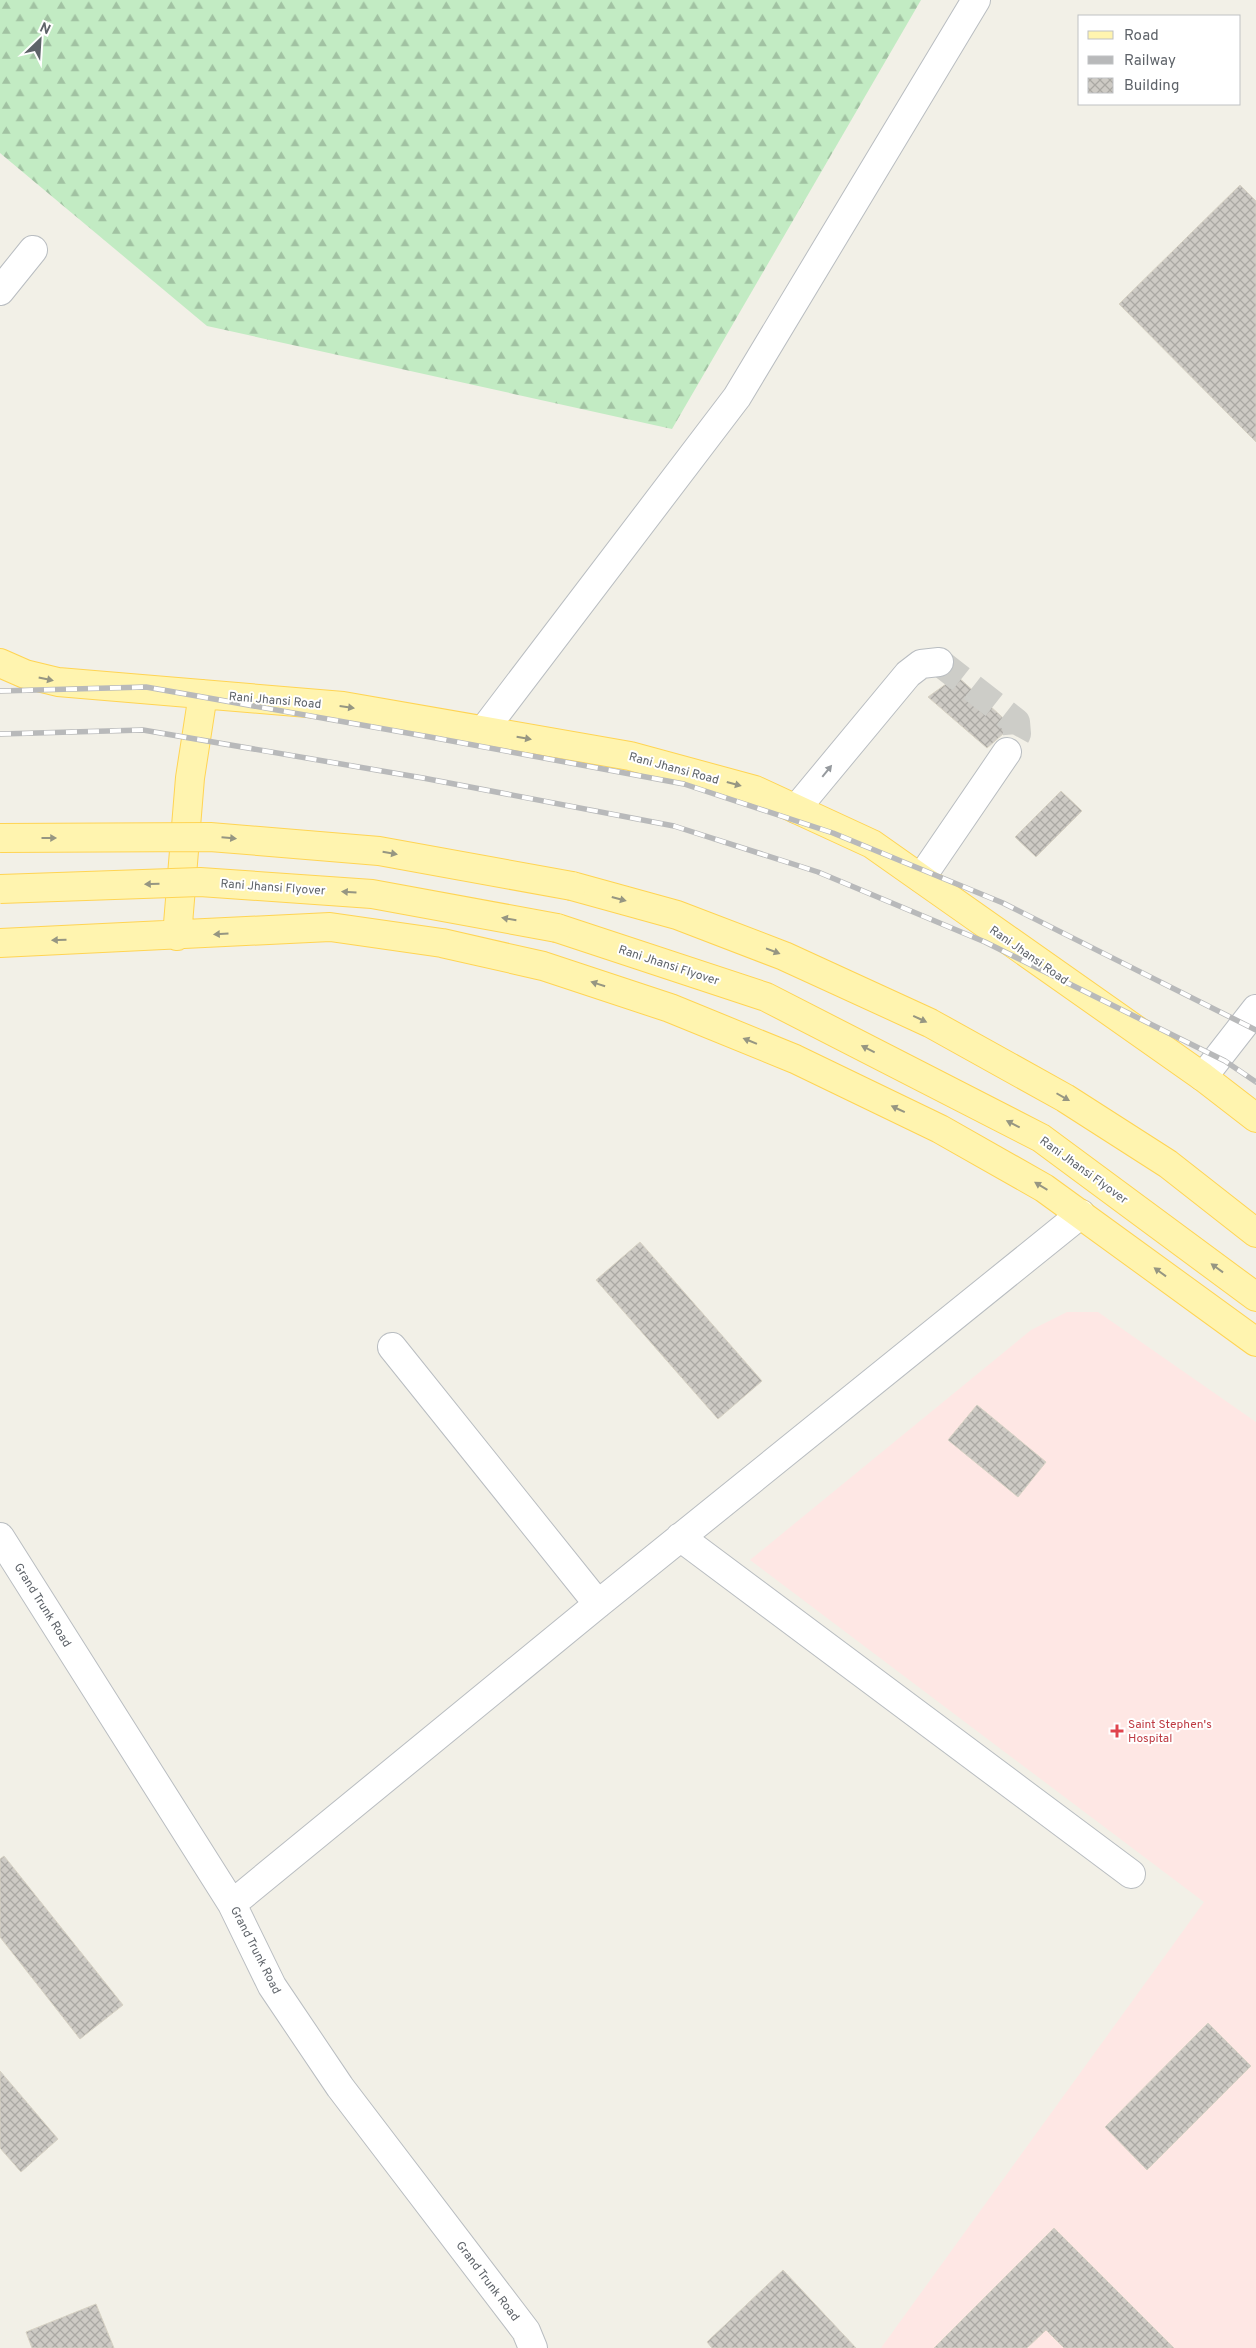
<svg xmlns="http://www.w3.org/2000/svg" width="1256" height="2348" font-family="Overpass,sans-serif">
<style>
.medical{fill:#fee7e4}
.forest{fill:url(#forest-firs)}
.building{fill:url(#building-cross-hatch);stroke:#d7d2c4}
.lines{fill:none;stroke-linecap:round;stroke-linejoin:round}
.minor-tunnel{stroke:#cdcdc8;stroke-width:28;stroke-dasharray:28 14;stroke-linecap:butt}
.minor-casing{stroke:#b9bdc1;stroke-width:30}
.major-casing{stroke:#ffd453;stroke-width:30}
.minor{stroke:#fff;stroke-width:28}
.major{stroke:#fff4af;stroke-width:28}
.rail-casing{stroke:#b8b9ba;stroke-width:5.5}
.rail{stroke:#fff;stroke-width:4;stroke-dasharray:11;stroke-linecap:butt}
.major-bridge-casing{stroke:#ffd453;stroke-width:30;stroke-linecap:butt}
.major-bridge{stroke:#fff4af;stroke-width:28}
.oneway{fill:#969682}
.oneway2{fill:#969a9e}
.health-dot{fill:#e0444e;stroke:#fff;stroke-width:2}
.labels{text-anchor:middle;stroke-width:4;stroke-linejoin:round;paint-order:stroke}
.street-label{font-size:12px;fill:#5e6369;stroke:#fff}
.health-label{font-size:12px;fill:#be3a42;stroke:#fff;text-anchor:start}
</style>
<defs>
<pattern id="forest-firs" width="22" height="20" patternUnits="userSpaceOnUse" patternTransform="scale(1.25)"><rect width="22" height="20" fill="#c2ebc3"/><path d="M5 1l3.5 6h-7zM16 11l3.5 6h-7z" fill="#a1c2a2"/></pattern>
<pattern id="building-cross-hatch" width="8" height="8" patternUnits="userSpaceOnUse" patternTransform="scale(1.25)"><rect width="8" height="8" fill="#cdcac4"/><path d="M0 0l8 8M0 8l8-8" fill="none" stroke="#aaa8a3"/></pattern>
</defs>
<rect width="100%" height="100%" fill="#f2f0e7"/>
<path class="medical" d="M1067,1312H1098L1256,1422V2348H881L1204,1902L750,1560L1031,1330Z"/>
<path class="forest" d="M0,0H921L672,429L207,326L0,153Z"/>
<path class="building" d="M1240,185L1256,201V442L1119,304Z
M957,676L1012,726L987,748L928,697Z
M1061,791L1082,811L1036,857L1015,837Z
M640,1242L762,1381L718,1419L596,1280Z
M977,1405L1046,1462L1018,1497L948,1440Z
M4,1856L123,2005L80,2039L0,1937V1859Z
M1208,2023L1251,2066L1147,2170L1105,2127Z
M0,2071L58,2139L21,2172L0,2148Z
M1054,2228L1174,2348H1064L1046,2330L1027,2348H934Z
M783,2270L856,2348H712L707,2342Z
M96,2304L114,2348H32L26,2332Z"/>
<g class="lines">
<path class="minor-tunnel" d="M939,662L1016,722L1017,734L1007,752"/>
<defs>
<path id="minor" d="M0,291L33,250
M483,731L737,397L976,0
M796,809L908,674L921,664L939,662
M921,878L1007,752
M1203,1077L1256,1009
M392,1347L598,1604
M0,1537L232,1904L272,1986L340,2087L526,2331L533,2348
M680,1537L1131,1874
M232,1904L598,1604L1081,1214"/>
<path id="major" d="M0,663L25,674L58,682L343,706L630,756L755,790L872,844L1203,1077L1256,1118
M572,886L677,915L784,956L930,1023L1065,1098L1168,1164L1256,1233
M557,928L766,997L1041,1138L1256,1297
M177,936L190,778L203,694
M0,943L330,927L442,943L543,966L670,1008L795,1059L940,1129L1044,1188L1256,1342"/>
</defs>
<use href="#minor" class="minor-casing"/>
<use href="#major" class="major-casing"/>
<use href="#minor" class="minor"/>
<use href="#major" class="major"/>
<defs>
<path id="rail" d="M0,691L146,687L430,737L684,784L833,833L1003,903L1256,1030
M0,734L143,730L423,778L674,826L818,872L985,942L1225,1061L1256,1082"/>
</defs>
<use href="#rail" class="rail-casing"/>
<use href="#rail" class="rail"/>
<defs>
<path id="major-bridge" d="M0,838L210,837L379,851L572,886
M0,889L200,882L372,894L557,928"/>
</defs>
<use href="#major-bridge" class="major-bridge-casing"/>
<use href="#major-bridge" class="major-bridge"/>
</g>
<defs><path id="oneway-solid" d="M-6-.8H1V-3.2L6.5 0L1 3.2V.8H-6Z" transform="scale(1.25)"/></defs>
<g class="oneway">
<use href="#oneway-solid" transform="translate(46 679) rotate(12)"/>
<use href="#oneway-solid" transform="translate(347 707) rotate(8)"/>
<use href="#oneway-solid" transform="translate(524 738) rotate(10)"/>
<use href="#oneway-solid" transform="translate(734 784) rotate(15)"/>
<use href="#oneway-solid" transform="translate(49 838)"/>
<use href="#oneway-solid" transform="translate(229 838) rotate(5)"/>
<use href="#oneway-solid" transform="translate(390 853) rotate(10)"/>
<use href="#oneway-solid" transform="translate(152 884) rotate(178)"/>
<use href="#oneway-solid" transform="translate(349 892) rotate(-176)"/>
<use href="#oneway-solid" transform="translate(619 899) rotate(15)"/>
<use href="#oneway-solid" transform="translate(509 919) rotate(-170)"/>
<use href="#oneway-solid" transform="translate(221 934) rotate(177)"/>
<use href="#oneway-solid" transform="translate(59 940) rotate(178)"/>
<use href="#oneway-solid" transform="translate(773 951) rotate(21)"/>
<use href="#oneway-solid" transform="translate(598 984) rotate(-162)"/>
<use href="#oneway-solid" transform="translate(920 1019) rotate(25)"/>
<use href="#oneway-solid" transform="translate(750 1041) rotate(-158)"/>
<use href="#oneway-solid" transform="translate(868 1049) rotate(-153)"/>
<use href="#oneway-solid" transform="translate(1063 1097) rotate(30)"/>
<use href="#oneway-solid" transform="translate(898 1109) rotate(-155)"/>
<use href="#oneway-solid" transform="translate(1013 1124) rotate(-153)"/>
<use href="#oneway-solid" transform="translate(1041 1186) rotate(-149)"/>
<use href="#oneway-solid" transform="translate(1217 1268) rotate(-144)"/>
<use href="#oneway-solid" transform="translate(1160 1272) rotate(-144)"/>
</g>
<use class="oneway2" href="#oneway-solid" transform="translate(827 771) rotate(-51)"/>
<path class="health-dot" d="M1114.5 1723.5h5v5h5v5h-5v5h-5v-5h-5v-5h5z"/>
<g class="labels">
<g class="street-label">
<text transform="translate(275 700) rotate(5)" y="4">Rani Jhansi Road</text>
<text transform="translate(674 768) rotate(15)" y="4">Rani Jhansi Road</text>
<text transform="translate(273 887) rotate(4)" y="4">Rani Jhansi Flyover</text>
<text transform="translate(1029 955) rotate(35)" y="4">Rani Jhansi Road</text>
<text transform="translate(669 965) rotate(18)" y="4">Rani Jhansi Flyover</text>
<text transform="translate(1084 1170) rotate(36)" y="4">Rani Jhansi Flyover</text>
<text transform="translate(43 1605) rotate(58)" y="4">Grand Trunk Road</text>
<text transform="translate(256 1950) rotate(63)" y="4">Grand Trunk Road</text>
<text transform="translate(488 2281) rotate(53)" y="4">Grand Trunk Road</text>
</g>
<g class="health-label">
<text x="1128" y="1728">Saint Stephen's<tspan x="1128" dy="14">Hospital</tspan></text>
</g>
</g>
<rect x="1078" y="15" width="162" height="90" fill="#ffffff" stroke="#bfc1c3"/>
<rect x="1088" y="31" width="25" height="8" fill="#fff4af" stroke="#bfc1c3"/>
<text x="1124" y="40" font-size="15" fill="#5e6369">Road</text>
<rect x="1088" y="56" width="25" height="8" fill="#b8b9ba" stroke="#bfc1c3"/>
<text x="1124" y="65" font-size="15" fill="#5e6369">Railway</text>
<rect x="1088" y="78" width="25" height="15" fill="url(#building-cross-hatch)" stroke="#bfc1c3"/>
<text x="1124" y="90" font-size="15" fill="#5e6369">Building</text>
<g transform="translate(40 40) rotate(25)" stroke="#ffffff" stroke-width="4" paint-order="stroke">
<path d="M0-4L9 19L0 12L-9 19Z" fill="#5e6369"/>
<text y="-8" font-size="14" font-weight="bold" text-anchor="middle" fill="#5e6369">N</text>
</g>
</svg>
